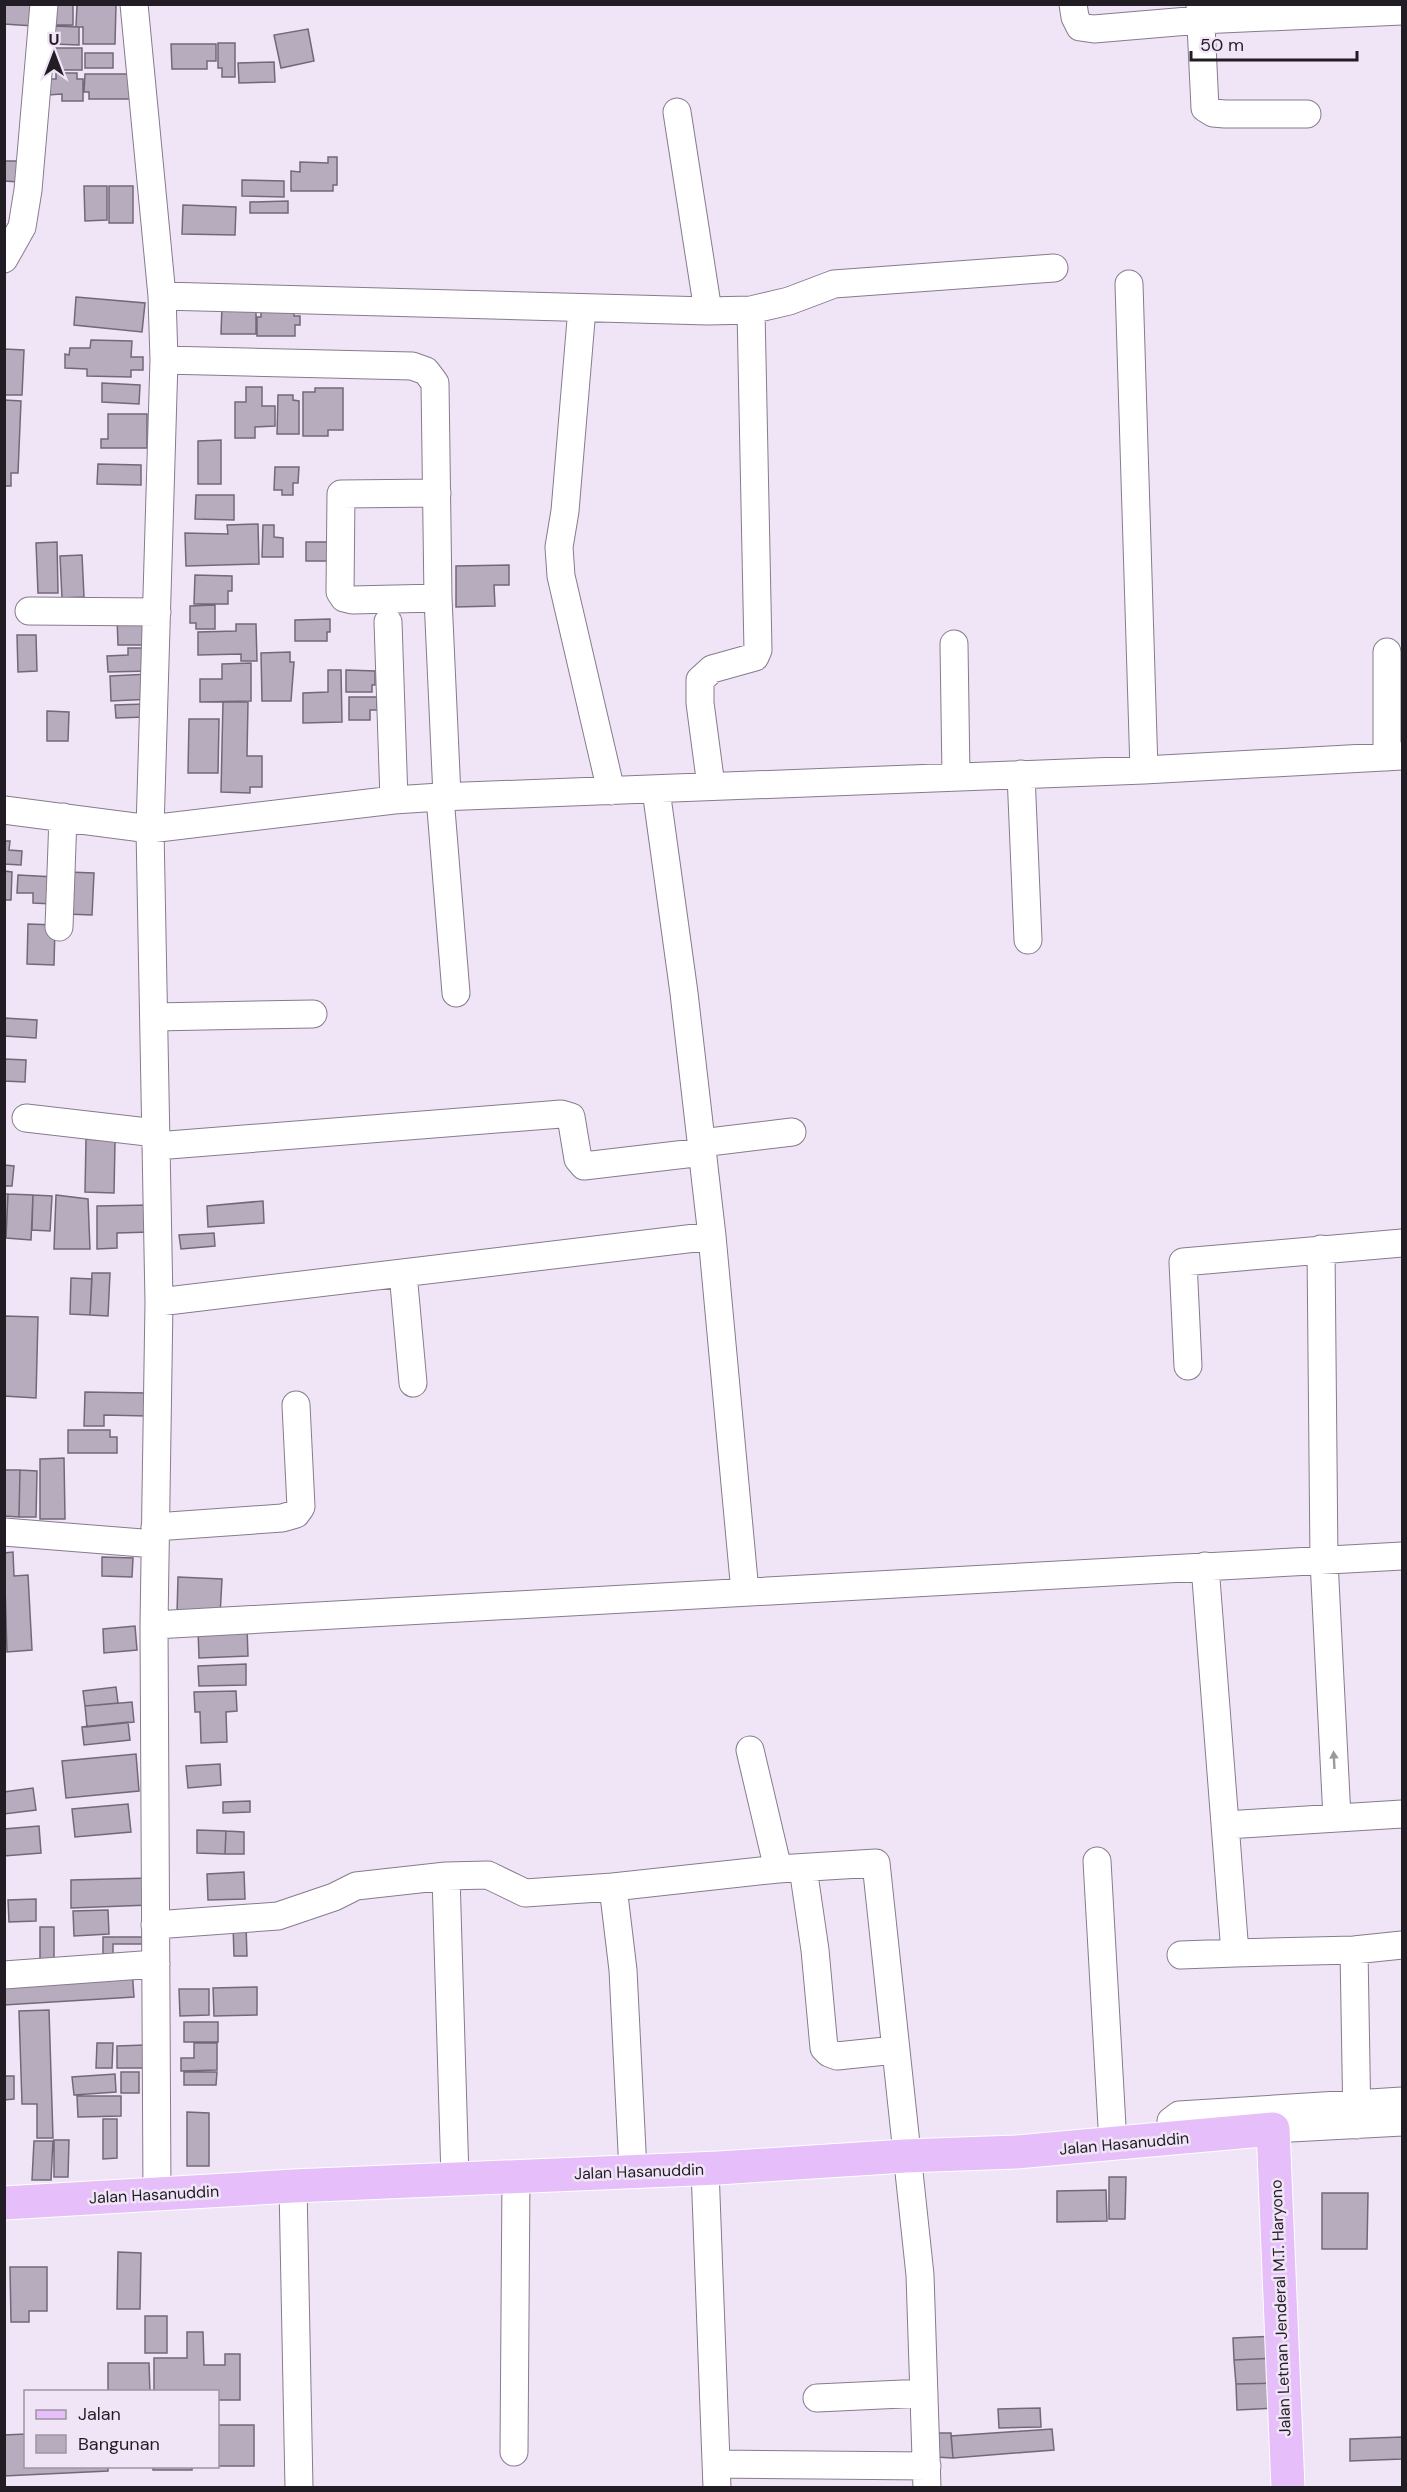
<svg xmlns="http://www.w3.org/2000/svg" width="1407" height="2492" font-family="'DM Sans',sans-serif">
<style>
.building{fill:#b7acbe;stroke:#736878;stroke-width:1.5}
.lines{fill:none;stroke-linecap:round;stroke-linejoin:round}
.minor-casing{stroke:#867c8c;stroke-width:29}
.major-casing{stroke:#fff;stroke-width:35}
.minor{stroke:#fff;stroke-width:27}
.major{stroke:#e6befa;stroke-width:33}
.oneway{fill:#9c999c}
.labels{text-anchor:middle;stroke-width:5;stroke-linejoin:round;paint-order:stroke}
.street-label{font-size:16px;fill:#221d24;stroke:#f0e4f7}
</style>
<rect width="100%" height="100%" fill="#f0e4f7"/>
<path class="building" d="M4,4H35L34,26L4,24Z
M48,4H73V25H47Z
M116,4L115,44H83V27H76L77,5Z
M53,26L79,27V45L53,44Z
M308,29L314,61L281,68L274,35Z
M218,43H235V77H222V68H218Z
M171,44H216V61H207V69H172Z
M50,48H82V70H50Z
M85,53H113V68H85Z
M274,62L275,82L239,83L238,63Z
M56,73H77V79H83V101H62V94L48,95V79H56Z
M85,74H134L131,99H89V92H84Z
M328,157H337V185H333V191H291V171L300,172V162L328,163Z
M4,161H19V182L4,181Z
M242,180L284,181V197L242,196Z
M84,186H107V220L85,221Z
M109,186H133V223H109Z
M288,201V213H250V202Z
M183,205L236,207L235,235L182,234Z
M76,297L145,303L142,332L74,325Z
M222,305L256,306V334H221Z
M261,308H294V316H300V325H295V336H257V317H261Z
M91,340L132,341L131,357H143V370H131V377L87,376V369L65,368V354L69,355L70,348H90Z
M4,349L24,350L22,395H4Z
M102,383L140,385L139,404L102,402Z
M246,387H262V406H275V426L255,427V438H235V402H246Z
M315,388H343V430H328V436H303V392H315Z
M278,395H293V400L299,401V434H277Z
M4,400L21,401L18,473H11V486H4Z
M108,414H147V448H101V439H108Z
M221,440V484H198V441Z
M98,464L141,465V485L97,484Z
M275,467H299L298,483H293V495H282V490H274Z
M196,495H234V520L195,519Z
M258,524L259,564L186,566L185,533L228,534L227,525Z
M263,525H274V537L283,538V557H262Z
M57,542L58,593H38L36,543Z
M306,542H331V561H306Z
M82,555L84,597L62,598L60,556Z
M509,565V585H494L495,606L456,607V566Z
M195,575L232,576V591H228V604H194Z
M215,605V629H196V623H190V606Z
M117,617H146L147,645H118Z
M330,619V632H327V641H295V620Z
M236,624H256L257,661H241V654L198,655V632L236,631Z
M17,635H36L37,671L18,672Z
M128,648H149L150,671L108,672L107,656L128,655Z
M290,652V662H294L291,701H262L261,653Z
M251,663V701L200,702V679H222V664Z
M328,670H341L342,722L303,723V693L328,692Z
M346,670L375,671V685H372V692H346Z
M150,674L152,699L111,701L110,676Z
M349,697H377V707H382V710H370V720H349Z
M223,702H248L247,756H262V787H250V793L221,792Z
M145,704V717L116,718L115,705Z
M47,711L69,712L68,741H47Z
M189,719H219L218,773H188Z
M4,841H10L9,850L22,851L21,865L4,864Z
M4,871L12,872L11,900H4Z
M68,872L94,873L92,915L66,914Z
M18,875L55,877L53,904L33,903V893H17Z
M28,924L55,925L54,965L27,964Z
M4,1018L37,1020L36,1038L4,1036Z
M4,1059L26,1060L25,1082L4,1081Z
M86,1139L115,1141L114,1193L85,1192Z
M4,1165L14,1166L12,1186H4Z
M4,1194H8L6,1238H4Z
M8,1194L33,1195L31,1240L6,1238Z
M33,1195L52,1196L50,1231L32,1230Z
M56,1195L88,1199L90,1249H54Z
M263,1201L264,1223L208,1227L207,1206Z
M150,1205L151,1232L117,1233V1248L97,1249V1206Z
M214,1233L215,1246L181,1249L179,1235Z
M92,1273H110L108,1316L90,1315Z
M71,1278L92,1279L90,1315L70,1314Z
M4,1316L38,1317L36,1398L4,1396Z
M85,1392L147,1393L146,1416L104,1415V1426H84Z
M68,1430H110V1437H117V1453H68Z
M64,1458L65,1519H40V1459Z
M4,1470H20L19,1517L4,1516Z
M20,1470L37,1471L36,1517H19Z
M13,1552L14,1576L28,1575L32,1650L7,1652L4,1553Z
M102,1557L133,1558L132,1577L102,1576Z
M178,1577L222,1579L220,1616L177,1614Z
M135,1626L137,1650L104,1653L103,1629Z
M247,1627L248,1656L199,1658L198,1629Z
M246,1664V1685L199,1686L198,1666Z
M116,1687L118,1703L85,1706L83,1691Z
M236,1691L237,1711L226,1712L227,1742L201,1743L200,1712H195L194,1692Z
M132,1702L134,1722L87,1727L85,1706Z
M128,1722L130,1740L84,1745L82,1727Z
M136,1754L139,1791L66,1798L62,1761Z
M220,1764L221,1785L188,1788L186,1766Z
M33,1788L36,1810L4,1814V1792Z
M250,1801V1812L223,1813V1802Z
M128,1804L131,1832L75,1837L72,1809Z
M39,1826L41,1853L4,1856V1829Z
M197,1830L226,1831L225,1854L197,1853Z
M226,1831L244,1832V1854H225Z
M244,1872L245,1899L208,1900L207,1874Z
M150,1878V1905L71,1908V1880Z
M36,1899V1921L9,1922L8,1900Z
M108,1910L109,1934L74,1936L73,1911Z
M233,1925H246L247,1956H234Z
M40,1927H54V1968H40Z
M103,1937H144V1944H113V1963H103Z
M132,1970L134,1997L4,2005V1978Z
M257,1987V2015L214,2016L213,1988Z
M179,1989H209V2015L180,2016Z
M49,2010L53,2138H37V2104H22L19,2011Z
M184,2022H218V2042H184Z
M97,2043H113L112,2068H96Z
M194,2043H217V2070L181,2071V2058H194Z
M145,2045V2068H117V2046Z
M121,2072H139V2093H121Z
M184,2072H217L216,2085H184Z
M115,2074L116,2092L74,2095L72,2077Z
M4,2076H14V2099L4,2100Z
M77,2096H121V2116L78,2117Z
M187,2112L209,2113V2166H187Z
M103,2119H117V2158L103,2159Z
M54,2140H69L68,2177H54Z
M34,2141H53L51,2180H32Z
M1109,2177H1126L1125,2219H1109Z
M1106,2190L1107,2221L1057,2222V2191Z
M1322,2193H1368L1367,2249H1322Z
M118,2252L141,2253L140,2309H117Z
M10,2267H47V2311H29V2322H11Z
M145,2316H167V2353H145Z
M187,2332H203L204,2365H225V2354H240V2400H218V2392H154V2358H187Z
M1277,2336L1278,2358L1234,2360L1233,2338Z
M1278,2358L1279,2383L1236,2384L1234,2360Z
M108,2363H149L150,2392H108Z
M1279,2383L1280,2408L1237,2410L1236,2384Z
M1040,2408L1041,2427L999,2428L998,2409Z
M218,2425H254V2466H218Z
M1052,2429L1054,2450L953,2458L951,2436Z
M934,2433H951L953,2458L935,2457Z
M26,2434V2466H108V2471L4,2476V2435Z
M1402,2437V2459L1350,2461V2439Z
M153,2466H192V2470H153Z"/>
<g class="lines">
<defs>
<path id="minor" d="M134,4L162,296L164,360L150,829L159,1302L154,1625L157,2194
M1073,4L1075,17L1080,27L1094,29L1200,20L1402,11
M1200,4L1205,108L1213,113L1225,114H1307
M677,112L708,311
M4,259L22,227L28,190L44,4
M1129,284L1144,770
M162,296L708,311L751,310L758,650L755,657L712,669L700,680V703L711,786
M582,308L565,511L559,547L561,576L611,791
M751,310L789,301L834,284L1054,268
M164,360L412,366L426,371L435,383L438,598L447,796
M437,493L341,494L340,592L344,598L352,600L438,598
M29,611L157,612
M388,622L394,800
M954,644L956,776
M1387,652V757
M1021,774L1028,940
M656,790L684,993L712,1236L745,1592
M440,797L456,993
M4,810L150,829L394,800L440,797L1144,770L1402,756
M59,927L63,817
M154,1017L313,1014
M26,1118L156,1133
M701,1143L792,1132
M156,1146L561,1114L571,1117L578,1159L584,1166L703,1152
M1321,1249L1324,1561L1337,1818
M403,1273L413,1383
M159,1302L712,1236
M1188,1366L1183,1262L1402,1243
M155,1527L282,1518L296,1514L301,1507L296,1405
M4,1532L155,1544
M1205,1566L1235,1953L1354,1950L1402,1945
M154,1625L1402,1556
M750,1750L778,1869
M1226,1825L1402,1814
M1097,1861L1113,2144
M803,1868L815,1950L824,2048L829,2053L837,2056L895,2050
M446,1876L455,2178
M613,1887L623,1970L633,2171
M155,1925L278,1916L334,1897L356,1886L446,1876L488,1875L525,1893L613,1887L778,1869L876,1863L920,2275L927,2488
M1354,1950L1357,2125
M1181,1955L1235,1953
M4,1975L156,1964
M1273,2129L1402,2122
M1170,2139L1171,2121L1179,2115L1402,2101
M705,2169L717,2488
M293,2186L299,2488
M817,2398L924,2393
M514,2452L516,2176
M716,2464L927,2466"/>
<path id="major" d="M4,2203L293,2186L718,2168L905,2156L1016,2152L1273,2129L1288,2488"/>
</defs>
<use href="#minor" class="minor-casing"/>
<use href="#major" class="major-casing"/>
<use href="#minor" class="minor"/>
<use href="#major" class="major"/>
</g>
<defs><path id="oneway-solid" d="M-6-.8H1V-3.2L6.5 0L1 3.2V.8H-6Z" transform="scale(1.5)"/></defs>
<use class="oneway" href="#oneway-solid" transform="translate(1334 1760) rotate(-93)"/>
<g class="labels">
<g class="street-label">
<text transform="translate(1124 2143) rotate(-5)" y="6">Jalan Hasanuddin</text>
<text transform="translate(639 2171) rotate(-2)" y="6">Jalan Hasanuddin</text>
<text transform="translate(154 2194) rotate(-3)" y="6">Jalan Hasanuddin</text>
<text transform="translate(1280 2308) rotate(-92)" y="6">Jalan Letnan Jenderal M.T. Haryono</text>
</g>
</g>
<rect width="1407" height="2492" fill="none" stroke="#221d24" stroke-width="12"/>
<rect x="24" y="2390" width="195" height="78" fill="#f0e4f7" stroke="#9e94a3" stroke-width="1.5"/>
<rect x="36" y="2410" width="30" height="9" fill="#e6befa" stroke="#9e94a3" stroke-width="1.5"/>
<text x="78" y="2420" font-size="18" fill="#221d24">Jalan</text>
<rect x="36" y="2435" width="30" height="18" fill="#b7acbe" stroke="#9e94a3" stroke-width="1.5"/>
<text x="78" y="2450" font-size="18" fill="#221d24">Bangunan</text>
<g transform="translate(54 54)" stroke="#f0e4f7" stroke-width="4.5" paint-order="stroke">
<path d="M0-4.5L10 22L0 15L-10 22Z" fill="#221d24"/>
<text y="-9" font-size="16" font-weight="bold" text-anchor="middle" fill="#221d24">U</text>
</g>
<path d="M1191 51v9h166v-9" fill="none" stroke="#221d24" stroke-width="3"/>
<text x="1200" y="51" font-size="18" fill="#221d24" stroke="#f0e4f7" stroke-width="4.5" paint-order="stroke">50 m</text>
</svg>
